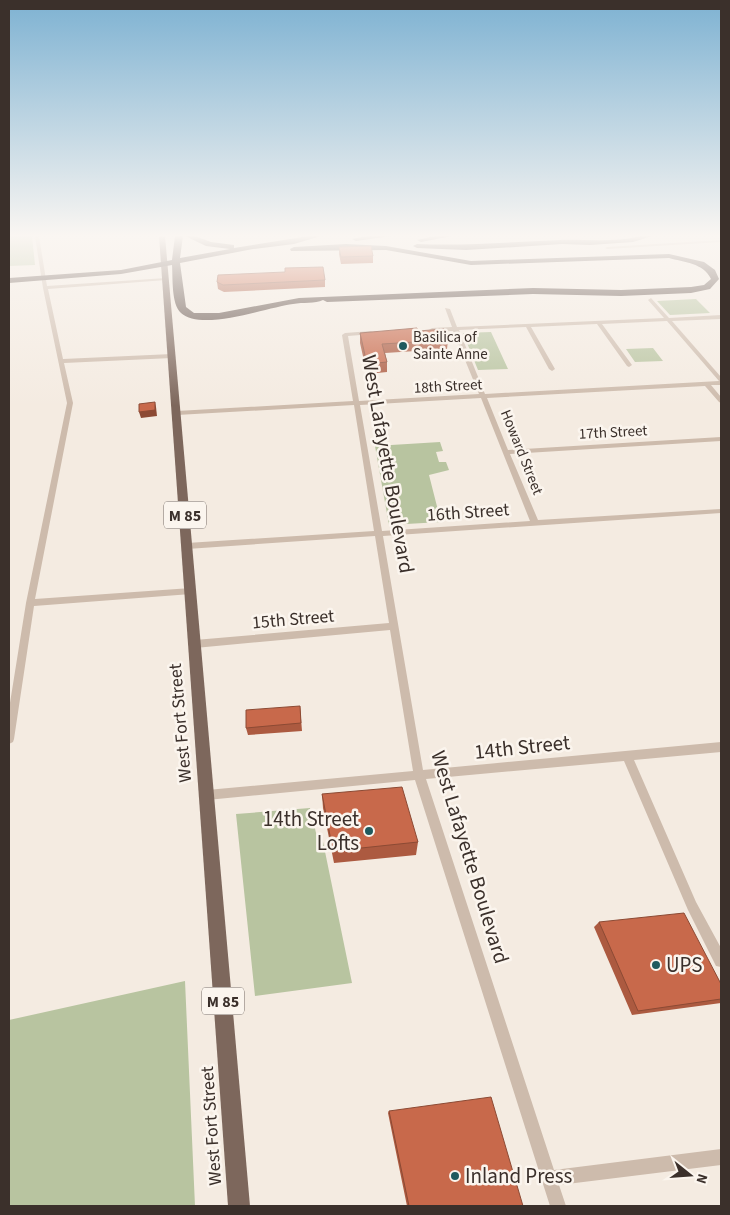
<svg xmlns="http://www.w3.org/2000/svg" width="730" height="1215" font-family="'Source Sans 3',sans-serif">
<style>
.green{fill:#b8c4a0}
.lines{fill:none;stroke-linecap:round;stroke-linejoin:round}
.street{fill:#cdbbac;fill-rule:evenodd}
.primary{fill:#7d675c;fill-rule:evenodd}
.highway{fill:#5c4a42;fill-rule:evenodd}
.wall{fill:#ac5a40}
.shaded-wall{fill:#8c4a34}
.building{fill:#c8694b;stroke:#8c4a34}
.poi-dot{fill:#1f5a5e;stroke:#fbf5ee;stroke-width:2}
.labels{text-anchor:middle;stroke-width:5;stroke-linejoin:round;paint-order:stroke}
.far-poi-label{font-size:15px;fill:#3b302b;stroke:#fbf5ee;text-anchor:start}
.far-street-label{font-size:15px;fill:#3b302b;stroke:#fbf5ee}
.shield{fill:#fbf5ee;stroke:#756b66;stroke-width:1}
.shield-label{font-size:16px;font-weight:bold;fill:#3b302b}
.street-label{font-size:18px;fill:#3b302b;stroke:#fbf5ee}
.near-street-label{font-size:21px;fill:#3b302b;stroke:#fbf5ee}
.near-poi-label{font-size:21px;fill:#3b302b;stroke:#fbf5ee;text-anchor:start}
</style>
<rect width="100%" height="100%" fill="#f4ebe1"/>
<path class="green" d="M9,236H32L35,265L9,266Z
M696,299L710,313L670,315L657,301Z
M491,332L508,369L478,370L463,333Z
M653,348L663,361L635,362L626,349Z
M440,442L443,451L436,452L439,462H446L449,470L429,475L441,522L389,525L375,446Z
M310,808L317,837H322L352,983L255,996L236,814Z
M185,981L195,1206H9V1020Z"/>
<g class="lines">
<path class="street" d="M35,236H39L47,286L166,278L168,279L166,280L48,289L63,359L172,354L175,356L172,358L64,363L73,403L35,599L191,588L195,591L191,594L34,606L14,739L13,742L9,744V709L26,603L67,403L43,288Z
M721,240V242L607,249L605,248L607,247Z
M651,298L669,318L721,315V319L672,321L721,377V385H711L721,397V403L719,402L705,386L487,398L508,450L721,437V441L510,454L538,520L721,509V513L383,536L423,770L721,742V752L634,760L696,902L721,948V967L716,966L688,910L624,761L426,779L554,1170L721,1149V1165L559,1185L566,1206H550L415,780L207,800L203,799L202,795L203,791L207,790L413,771L390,630L195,648L192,647L190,644L192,641L195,640L389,623L375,536L187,549L183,546L187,543L374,531L354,405L177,415L174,413L177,411L353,401L342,335L345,333L371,331L373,332V334L348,336L359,401L479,394L453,331L432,332L429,330L432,328L452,327L445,308L450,309L457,327L664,318L648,300ZM667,321L719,381L485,394L459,330L526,327L549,369L552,371L555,369L531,327L597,324L627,366L629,367L632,365L602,324ZM481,398L530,521L382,531L360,405Z"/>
<path class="primary" d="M159,236H165L250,1206H228Z"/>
<path class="highway" d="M175,236H183L180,258L230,249L206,246L185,236H195L211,242L234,245V248L309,236H321L294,244L253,249L180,263L186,307L194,313H219L299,298L533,288L621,290L691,287L704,285L711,279C704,263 683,262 669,258L471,265L386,250L291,251L290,249L294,247L346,244L386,246L471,261L669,254L704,262L715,270L719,279L710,289L691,293L621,296L533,294L327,302L323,300C315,304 303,302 293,304C268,307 202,332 181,313C171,304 173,277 172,265L121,274L9,283V278L121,270L172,260Z
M391,236L356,241L352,239L367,236Z
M435,236H452L421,242L417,240Z
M640,236H652L633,242L590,245L562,244L466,250L417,248L413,246L417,244C465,246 512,242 560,240C586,239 614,243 640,236Z"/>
</g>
<path class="wall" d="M339,247L373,256V263L341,264L339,254Z
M325,280V287L224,292L218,289L217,282Z
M360,333L448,340L447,349L385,353L387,362V372L367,374L360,343Z
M300,706L302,731L248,735L246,728Z
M322,794L418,842L416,855L334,863L323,808Z
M599,922L721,984V1003L632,1015L594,927Z
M389,1111L523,1206H407L388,1113Z"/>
<path class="shaded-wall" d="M155,402L156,407L157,416L141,418L139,412Z"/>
<path class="building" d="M371,246L373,256L341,257L339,247Z
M323,267L325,280L223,285L217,282L218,275L285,272V268Z
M417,328L418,331L444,329L448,340L382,344L387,362L367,364L360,333Z
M155,402V410L139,412V404Z
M300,706L301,723L246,728V710Z
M402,787L418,842L333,851L322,794Z
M684,913L721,984V999L638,1011L599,922Z
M491,1097L523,1206H409L389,1111Z"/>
<linearGradient id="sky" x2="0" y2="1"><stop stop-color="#7eb2d2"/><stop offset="0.58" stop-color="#faf6f2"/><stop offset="1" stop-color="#faf6f2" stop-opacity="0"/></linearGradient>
<rect width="730" height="406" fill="url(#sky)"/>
<g class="poi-dot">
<circle cx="403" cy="346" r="5"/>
<circle cx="369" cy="831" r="5"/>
<circle cx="656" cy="965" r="5"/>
<circle cx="455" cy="1176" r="5"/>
</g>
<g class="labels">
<g class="far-poi-label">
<text x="413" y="342">Basilica of<tspan x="413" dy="17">Sainte Anne</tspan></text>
</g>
<g class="far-street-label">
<text transform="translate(448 386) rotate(-3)" y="5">18th Street</text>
<text transform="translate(613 432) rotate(-3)" y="5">17th Street</text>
<text transform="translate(522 452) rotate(68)" y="5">Howard Street</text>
</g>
<g class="shield">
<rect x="164" y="501.5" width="42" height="27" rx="4"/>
<rect x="202" y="987.5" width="42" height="27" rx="4"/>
</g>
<g class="shield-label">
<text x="185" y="521">M 85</text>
<text x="223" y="1007">M 85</text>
</g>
<g class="street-label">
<text transform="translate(468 512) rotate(-4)" y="6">16th Street</text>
<text transform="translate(293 619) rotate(-5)" y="6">15th Street</text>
<text transform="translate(180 723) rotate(-95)" y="6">West Fort Street</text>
<text transform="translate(211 1126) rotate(-94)" y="6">West Fort Street</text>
</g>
<g class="near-street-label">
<text transform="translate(388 464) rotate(80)" y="7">West Lafayette Boulevard</text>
<text transform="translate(522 747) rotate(-6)" y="7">14th Street</text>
<text transform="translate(470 857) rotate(73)" y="7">West Lafayette Boulevard</text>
</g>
<g class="near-poi-label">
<text x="359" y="826" text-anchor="end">14th Street<tspan x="359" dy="24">Lofts</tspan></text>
<text x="666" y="972">UPS</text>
<text x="465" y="1183">Inland Press</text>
</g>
</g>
<rect width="730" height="1215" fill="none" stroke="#3b302b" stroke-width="20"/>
<g transform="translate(690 1175) rotate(107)" stroke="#fbf5ee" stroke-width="4" paint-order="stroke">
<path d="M0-4L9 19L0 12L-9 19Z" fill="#3b302b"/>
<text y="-8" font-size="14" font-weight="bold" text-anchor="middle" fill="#3b302b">N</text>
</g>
</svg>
